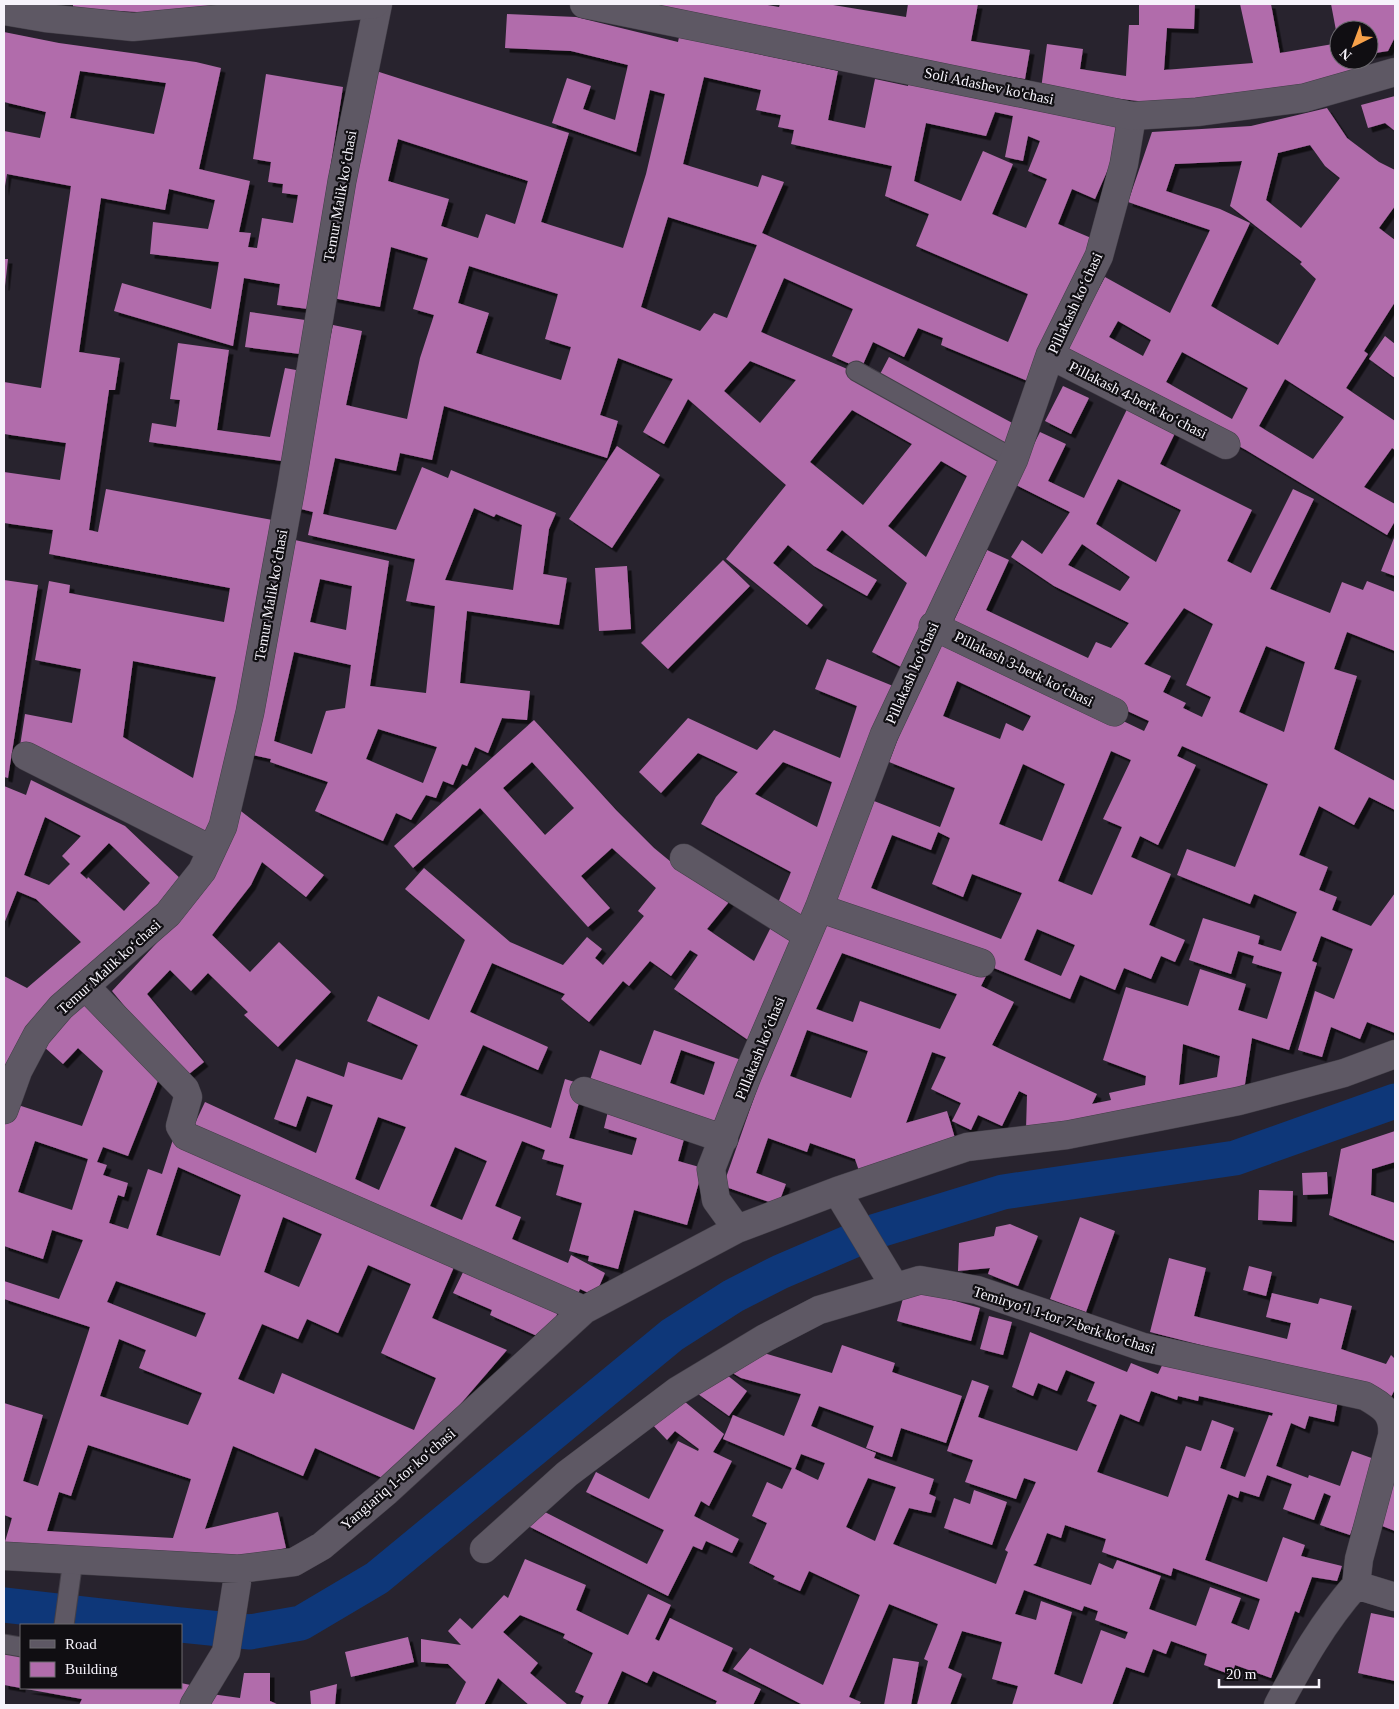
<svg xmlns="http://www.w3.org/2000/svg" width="1399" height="1709" font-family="Georgia,serif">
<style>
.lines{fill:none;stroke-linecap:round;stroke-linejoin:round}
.canal{stroke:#0e3779;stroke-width:35}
.building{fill:#b16cab;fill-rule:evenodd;filter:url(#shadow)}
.service-casing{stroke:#433f48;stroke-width:21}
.minor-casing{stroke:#433f48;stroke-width:29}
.tertiary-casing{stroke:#433f48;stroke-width:29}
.service{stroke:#5e5864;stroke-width:19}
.minor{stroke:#5e5864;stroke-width:28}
.tertiary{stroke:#5e5864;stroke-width:28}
.labels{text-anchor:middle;stroke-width:4.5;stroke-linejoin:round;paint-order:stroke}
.street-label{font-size:15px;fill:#f6f3fb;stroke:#100e12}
</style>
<defs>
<filter id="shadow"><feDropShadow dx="4.5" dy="4.5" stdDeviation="0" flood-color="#0009"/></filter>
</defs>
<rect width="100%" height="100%" fill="#28232e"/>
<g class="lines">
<path class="canal" d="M4,1605L180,1625
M181,1625L250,1632L301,1623L377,1578L672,1335L733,1296L780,1272L873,1232L1003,1192L1235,1158L1395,1101"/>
</g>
<path class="building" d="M73,4H234L185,15L73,8Z
M600,4H762L779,7L780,4H827L906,17L908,4H978L971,41L1030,50L1025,79L705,24Z
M1139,4H1195L1194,29L1167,28L1164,70L1253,63L1240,4H1271L1280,53L1339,43V60H1358L1361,74L1258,94L1162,104L1041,89L1047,44L1083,49L1080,69L1126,76L1129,25H1139Z
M1331,4H1395V37L1388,51L1369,54V30H1339L1338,41Z
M507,14L576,17L678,42L679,37L838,71L828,120L865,128L875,79L908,86L909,81L1126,128L1095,199L1072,189L1058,224L1096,240L1035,384L941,345L943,338L918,328L904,357L873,342L861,369L832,356L853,309L784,278L761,332L845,368L1010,464L905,669L872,652L907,583L842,530L826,550L877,580L867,596L814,566L788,545L773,563L823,605L807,625L726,559L786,485L688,399L664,444L643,432L673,379L618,358L600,415L618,421L607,458L444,406L432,460L400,453L396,471L335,458L323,514L396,530L422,467L448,478L451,470L556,513L549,529L543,574L567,578L559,625L467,611L460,683L530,691L527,720L502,718L488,753L475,747L467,766L462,764L453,785L443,781L436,798L426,795L411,820L396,813L383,841L315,811L328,782L270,762L271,759L248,754L295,540L389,561L370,686L426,693L435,606L406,601L415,559L308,535L313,512L293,507L333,325L362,331L346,405L407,419L420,358L434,315L413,309L428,258L391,247L380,307L333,298L373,70L569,133L541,222L623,248L646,174L665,94L650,90L636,152L552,123L567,78L591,86L583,109L615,120L628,65L571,51L505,48ZM704,77L761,90L756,110L781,115L778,127L794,130L791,144L892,166L885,196L929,214L916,246L1028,294L1008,342L762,233L784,182L762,175L758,187L683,164ZM995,112L1013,116L1005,157L1023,161L1028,136L1040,141L1028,171L1047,179L1026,228L992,214L1013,164L983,151L961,201L914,181L926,123L986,136ZM398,139L528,181L515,224L486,214L478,238L441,226L449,199L388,181ZM668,217L757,245L727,318L714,313L700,331L641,307ZM469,266L558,294L545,339L571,347L561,380L476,353L489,313L458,303ZM750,361L796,380L760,423L724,391ZM852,410L912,444L863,505L810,462ZM941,461L967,476L926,557L888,526ZM474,508L494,517L496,514L522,525L513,590L445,580ZM320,579L352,586L346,630L310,622ZM294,652L351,665L345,708L326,711L312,754L274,741ZM378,729L437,747L423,783L366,759Z
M4,32L59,43L196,62L221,68L199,169L250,181L239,232L251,233L248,247L257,248L262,218L293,223L298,195L282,193L283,184L268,182L271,162L253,159L266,74L343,87L308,309L277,305L280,284L244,278L233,346L114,311L122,283L211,309L219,262L150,254L153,222L208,229L215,200L169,189L165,210L101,198L79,352L120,358L115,390H109L89,530L98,532L106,489L278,521L210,845L20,746L25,714L72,723L81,669L35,660L49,581L70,585L69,593L224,622L230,588L49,554L53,530L4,523V472L60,480L66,443L4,434V382L41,388L71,186L7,174L4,192V131L40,138L46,112L4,102ZM80,71L166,83L154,134L70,118ZM133,661L216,677L193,778L123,737Z
M1395,96V131L1385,123L1368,128L1361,105Z
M1327,108L1347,138L1379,162L1395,170V206L1379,228L1395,240V302L1364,351L1368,354L1346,388L1395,421V450L1392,448L1364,487L1395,504V521L1387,535L1246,450L1065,351L1105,277L1170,313L1210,230L1128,202L1152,132L1251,126ZM1310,145L1325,166L1340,178L1301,228L1266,200L1278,153ZM1242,161L1230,206L1302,262L1300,264L1316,279L1278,345L1211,306L1250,223L1220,209L1166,191L1175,164ZM1118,321L1151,340L1143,356L1109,337ZM1182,352L1248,388L1232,419L1166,382ZM1285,379L1344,417L1313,459L1259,426Z
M4,259H8L5,286H4Z
M250,312L312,321L308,355L245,347Z
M1385,336L1395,344V378L1369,359Z
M178,343L229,350L217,430L270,437L285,368L307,372L289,462L149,442L152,423L176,427L180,400L170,399Z
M889,357L1018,426L1007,448L878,378Z
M1063,386L1089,398L1071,434L1045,421Z
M1130,403L1178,427L1160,464L1252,510L1227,561L1251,573L1293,489L1314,499L1270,589L1330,613L1342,582L1363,590L1367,581L1395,592V651L1347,632L1334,669L1357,676L1334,749L1395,781V810L1369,797L1354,825L1319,806L1299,855L1328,867L1319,890L1337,897L1332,910L1371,926L1395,893V1033L1367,1022L1360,1039L1331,1027L1322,1057L1298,1050L1315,991L1334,999L1353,949L1321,936L1312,961L1317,963L1289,1050L1252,1038L1243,1097L1026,1130L1027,1095L1019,1091L1002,1126L978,1115L971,1130L952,1121L961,1103L931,1089L946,1057L932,1052L906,1123L947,1111L957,1145L860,1174L855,1159L810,1143L807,1152L768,1138L756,1173L786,1184L778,1205L723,1186L781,1021L830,916L988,972L981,986L1014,1002L992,1045L1097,1094L1092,1104L1111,1100L1109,1093L1145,1085L1146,1076L1103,1060L1126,987L1188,1006L1200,969L1246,984L1238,1010L1267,1019L1282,972L1252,963L1254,956L1238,951L1231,974L1189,960L1203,918L1260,936L1258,944L1281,951L1297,912L1254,894L1250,904L1177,875L1187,849L1235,867L1268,784L1182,746L1177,756L1196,765L1158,845L1140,836L1131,857L1171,874L1149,925L1185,940L1175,962L1161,956L1151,979L1124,968L1115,990L1080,975L1070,999L834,903L874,801L940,827L955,788L889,762L939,633L1144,731L1149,721L950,629L987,550L1009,560L986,610L1088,658L1096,642L1111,648L1129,623L1054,586L1011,557L1022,540L1042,554L1070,512L1014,484L1040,432L1066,444L1048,481L1084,498ZM1118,479L1181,510L1156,562L1096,524ZM1082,544L1130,577L1120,591L1068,565ZM1184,608L1213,624L1186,685L1211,697L1202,717L1183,708L1186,703L1163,692L1171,676L1144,664ZM1266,646L1305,662L1284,732L1239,712ZM957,681L1031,716L1023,731L1006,723L1000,739L943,716ZM1111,751L1131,760L1103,819L1122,827L1092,895L1058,881ZM1023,764L1065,784L1042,841L999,824ZM938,832L950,838L932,884L963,897L972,874L1022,893L1001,939L871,888L892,835L931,850ZM1037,929L1075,945L1061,976L1024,960ZM842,953L957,994L940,1029L860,1001L853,1022L816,1009ZM807,1030L868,1051L851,1098L790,1076ZM1183,1044L1220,1056L1217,1077L1179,1085Z
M617,446L660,475L612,548L569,519Z
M1394,538L1395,539V576L1381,571Z
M723,560L750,586L668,669L641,643Z
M627,566L631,629L599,631L595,568Z
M4,580L38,585L8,778L4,777Z
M827,659L893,686L809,925L775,910L791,872L701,824L716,797L738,772L698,753L661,793L639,772L688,718L757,750L774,730L840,758L857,706L815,689ZM783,762L832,782L817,827L755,794Z
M534,720L616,810L654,848L693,880L701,871L733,897L707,929L754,961L773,923L805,939L748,1040L674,989L698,955L690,950L671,976L650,961L629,986L623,981L589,1022L561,999L565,994L492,963L470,1012L548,1047L538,1070L483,1045L460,1095L551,1128L565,1079L584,1085L569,1138L632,1155L637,1138L604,1128L609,1107L687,1128L678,1161L703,1168L687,1225L634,1210L618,1269L588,1261L589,1256L569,1251L582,1203L556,1195L564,1165L542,1159L545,1150L522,1141L495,1206L521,1217L512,1239L568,1263L571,1255L605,1273L595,1296L580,1289L574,1303L190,1134L205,1102L316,1153L333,1105L307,1096L296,1127L274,1119L296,1059L344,1077L348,1062L402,1080L418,1045L367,1021L378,996L429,1020L465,940L405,889L424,868L510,942L563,965L587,937L602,949L595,958L603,965L644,916L638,911L656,888L612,848L581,876L610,908L588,927L480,808L413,868L394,846ZM532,762L574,808L545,835L503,788ZM378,1117L406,1127L379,1190L355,1179ZM455,1147L487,1161L462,1220L430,1206Z
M31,780L125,826L185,883L9,1070L4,1067V976L27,988L81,942L36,899L17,891L4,924V786L26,795ZM45,817L81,836L62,856L70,864L49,885L24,875ZM109,843L150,883L124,911L88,877L87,879L80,873Z
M233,805L324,875L306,897L262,862L251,885L212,935L250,972L279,942L331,992L278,1047L244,1015L248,1012L208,973L191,991L170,970L147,994L204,1062L184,1078L112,991L166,933Z
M81,1001L161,1073L128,1156L103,1147L97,1162L107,1165L103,1175L128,1183L124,1197L118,1195L109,1223L128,1229L148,1169L162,1174L175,1133L454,1267L432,1318L507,1350L414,1458L387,1480L315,1448L303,1476L233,1446L205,1529L278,1512L286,1548L204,1567L4,1545L12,1518L4,1515V1403L43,1415L23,1481L38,1486L90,1327L4,1299V1281L59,1299L83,1240L52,1230L43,1259L4,1246V1118L9,1102L82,1126L103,1071L78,1048L63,1064L41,1044ZM35,1141L88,1159L72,1210L18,1192ZM178,1167L241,1195L220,1256L156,1235ZM283,1217L322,1234L299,1287L264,1272ZM368,1265L411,1284L381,1353L436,1378L414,1430L282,1373L274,1394L238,1379L262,1324L298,1339L307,1319L338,1333ZM116,1281L206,1313L196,1337L107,1302ZM119,1339L146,1350L139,1368L202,1393L188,1425L100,1396ZM88,1445L191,1479L173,1538L47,1531L59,1492L71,1496Z
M654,1030L750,1063L725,1137L587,1089L600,1050L641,1065ZM681,1050L715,1062L704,1095L670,1083Z
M1395,1131V1162L1372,1169L1371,1195L1395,1203V1241L1329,1215L1341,1149Z
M1327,1172L1328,1194L1303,1195L1302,1173Z
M1259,1190L1293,1191L1292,1222L1258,1220Z
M1080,1217L1115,1231L1086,1312L1050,1299Z
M1010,1224L1038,1236L1018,1286L988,1274L990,1268L958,1271L959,1243L994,1236L996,1227Z
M1169,1258L1206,1268L1194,1316L1287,1339L1291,1323L1266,1317L1272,1293L1318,1304L1320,1298L1352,1306L1341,1349L1386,1364L1391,1355L1395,1359V1389L1389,1401L1208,1353L1209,1347L1150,1332Z
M466,1266L558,1312L546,1340L490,1315L492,1310L453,1293Z
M1249,1266L1272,1272L1266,1296L1243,1290Z
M906,1287L980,1308L971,1341L897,1321Z
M989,1316L1012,1322L1003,1355L980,1349Z
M1030,1332L1127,1372L1131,1363L1158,1374L1166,1357L1339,1395L1334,1422L1309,1416L1305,1429L1291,1423L1276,1466L1308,1478L1309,1475L1340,1486L1352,1451L1377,1460L1350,1535L1320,1525L1331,1496L1324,1493L1314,1520L1283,1509L1292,1484L1267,1475L1259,1497L1240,1491L1238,1498L1228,1494L1205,1560L1267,1582L1283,1537L1305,1545L1301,1556L1342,1566L1337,1581L1312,1577L1299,1613L1295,1611L1271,1678L1235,1665L1232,1675L1204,1665L1207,1654L1171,1641L1166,1654L1153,1649L1144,1673L1126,1667L1112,1705H1012L1018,1686L992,1679L1002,1642L962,1631L948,1668L962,1674L950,1705H917L928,1661L924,1659L938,1624L889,1604L849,1697L861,1702L859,1705H803L733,1669L750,1648L823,1685L860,1595L809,1571L800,1591L773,1579L775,1576L749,1563L767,1523L752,1516L767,1482L782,1489L792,1468L723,1439L733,1415L784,1436L801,1394L741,1378L724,1368L753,1350L832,1373L842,1345L895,1363L892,1372L962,1396L946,1443L901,1428L892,1457L866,1448L874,1426L819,1406L811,1426L876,1453L874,1458L934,1479L929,1494L936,1497L931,1513L909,1508L893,1544L996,1584L1008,1552L1005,1550L1036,1482L1024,1478L1016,1499L965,1482L973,1460L947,1451L972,1380L989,1386L978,1417L1077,1451L1097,1405L1087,1401L1095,1382L1066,1370L1057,1391L1038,1383L1033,1396L1012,1387ZM1151,1391L1177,1400L1178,1396L1198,1401L1199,1396L1273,1413L1272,1416L1269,1415L1245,1477L1220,1468L1234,1428L1212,1420L1201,1451L1186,1446L1168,1497L1097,1472L1120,1414L1139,1422ZM801,1454L825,1463L818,1480L795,1469ZM868,1478L896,1487L875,1541L846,1527ZM1065,1525L1106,1539L1102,1552L1171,1576L1173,1568L1260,1599L1249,1630L1231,1623L1241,1598L1210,1587L1196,1626L1149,1609L1161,1576L1117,1560L1113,1569L1099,1563L1091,1585L1033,1565L1036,1563L1047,1533L1061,1538ZM1024,1590L1082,1611L1084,1606L1098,1611L1095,1620L1128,1632L1125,1639L1101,1630L1082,1684L1054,1674L1072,1612L1041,1601L1036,1620L1015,1614Z
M722,1371L747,1391L729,1416L698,1394Z
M679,1397L724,1434L713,1452L732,1461L709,1506L701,1501L694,1516L739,1539L732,1553L706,1541L702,1550L693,1546L668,1596L528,1526L537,1508L647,1564L664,1530L586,1492L596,1472L649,1499L678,1441L698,1451L699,1449L675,1431L667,1440L650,1422Z
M1395,1450V1531L1372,1522Z
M974,1490L1007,1502L992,1545L944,1528L954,1498L970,1504Z
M525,1559L586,1585L576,1610L628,1635L648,1594L671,1605L655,1639L659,1641L670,1618L733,1648L722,1671L761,1689L753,1705H715L717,1701L653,1671L647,1683L622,1671L607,1705H580L584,1696L575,1692L593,1653L563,1638L565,1634L520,1615L503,1632L538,1663L530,1673L568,1705H529L498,1678L484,1705H455L466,1682L448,1664L421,1662V1639L461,1645L448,1631L460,1618L472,1629L504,1595L508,1598Z
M1371,1613L1395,1618V1681L1358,1673Z
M408,1637L414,1662L351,1677L345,1652Z
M4,1649L21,1652V1688L4,1685Z
M893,1658L919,1662L911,1705H884Z
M244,1673H270V1701L279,1705H198L204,1693L240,1698Z
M181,1683L200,1687L190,1705H79L82,1699L26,1689L181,1688Z
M337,1684L335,1705H311L310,1691Z"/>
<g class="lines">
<defs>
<path id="service" d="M856,371L1014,459
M64,1625L73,1560
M4,1644L21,1647"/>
<path id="minor" d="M1050,355L1226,445
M933,626L1114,712
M26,756L212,850
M684,858L807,935
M819,908L981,963
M85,986L185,1089L188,1097L180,1126L186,1136L584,1310
M584,1091L724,1139
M4,1110L18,1071L37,1035L61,1007L168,914L202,871L223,826L250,712L291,488L342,181L378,4
M837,1191L895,1287
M737,1229L716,1200L711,1169L748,1074L819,908L884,735L1014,459L1050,355L1099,256L1124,164L1132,116
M484,1549L567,1474L677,1391L765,1338L819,1310L920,1280L977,1290L1143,1347L1365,1396C1384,1407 1394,1413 1392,1436L1359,1559L1356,1585
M4,1556L239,1569L294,1562L322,1546L386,1492L584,1310L737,1229L837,1191L967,1147L1067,1135L1239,1101L1344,1073L1395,1054
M1356,1585L1395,1597
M194,1705L226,1652L239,1569
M1278,1705C1301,1662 1323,1622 1356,1585"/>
<path id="tertiary" d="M584,4L1132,116L1197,112L1304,98L1395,72
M4,11L45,18L133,27L375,4"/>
</defs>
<use href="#service" class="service-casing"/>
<use href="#minor" class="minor-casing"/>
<use href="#tertiary" class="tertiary-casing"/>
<use href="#service" class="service"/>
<use href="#minor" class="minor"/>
<use href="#tertiary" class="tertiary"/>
</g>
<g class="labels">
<g class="street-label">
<text transform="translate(989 86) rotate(12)" y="5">Soli Adashev ko'chasi</text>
<text transform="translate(340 196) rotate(-80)" y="5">Temur Malik koʻchasi</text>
<text transform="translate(1075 303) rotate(-65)" y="5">Pillakash koʻchasi</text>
<text transform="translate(1138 400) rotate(27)" y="5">Pillakash 4-berk koʻchasi</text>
<text transform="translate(271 595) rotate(-80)" y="5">Temur Malik koʻchasi</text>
<text transform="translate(1024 669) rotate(26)" y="5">Pillakash 3-berk koʻchasi</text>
<text transform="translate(912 673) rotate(-66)" y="5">Pillakash koʻchasi</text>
<text transform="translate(109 967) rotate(-42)" y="5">Temur Malik koʻchasi</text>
<text transform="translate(760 1048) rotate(-68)" y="5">Pillakash koʻchasi</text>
<text transform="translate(1064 1320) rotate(18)" y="5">Temiryoʻl 1-tor 7-berk koʻchasi</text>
<text transform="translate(398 1479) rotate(-41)" y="5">Yangiariq 1-tor koʻchasi</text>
</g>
</g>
<rect width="1399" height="1709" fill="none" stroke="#f6f3fb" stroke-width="10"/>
<rect x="20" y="1624" width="162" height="65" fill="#100e12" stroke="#6c6a6f"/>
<rect x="30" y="1640" width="25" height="8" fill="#5e5864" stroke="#6c6a6f"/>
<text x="65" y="1649" font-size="15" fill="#f6f3fb">Road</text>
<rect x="30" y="1662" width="25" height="15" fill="#b16cab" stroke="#6c6a6f"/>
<text x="65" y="1674" font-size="15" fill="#f6f3fb">Building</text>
<g transform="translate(1354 45) rotate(222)"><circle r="24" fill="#100e12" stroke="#6c6a6f"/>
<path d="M0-4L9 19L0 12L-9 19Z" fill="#f7a149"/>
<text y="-8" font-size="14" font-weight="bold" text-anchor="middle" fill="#f6f3fb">N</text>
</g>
<path d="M1219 1679v8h100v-8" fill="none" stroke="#f6f3fb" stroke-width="2.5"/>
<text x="1226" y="1679" font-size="15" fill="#f6f3fb" stroke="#100e12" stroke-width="4" paint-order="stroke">20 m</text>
</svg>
